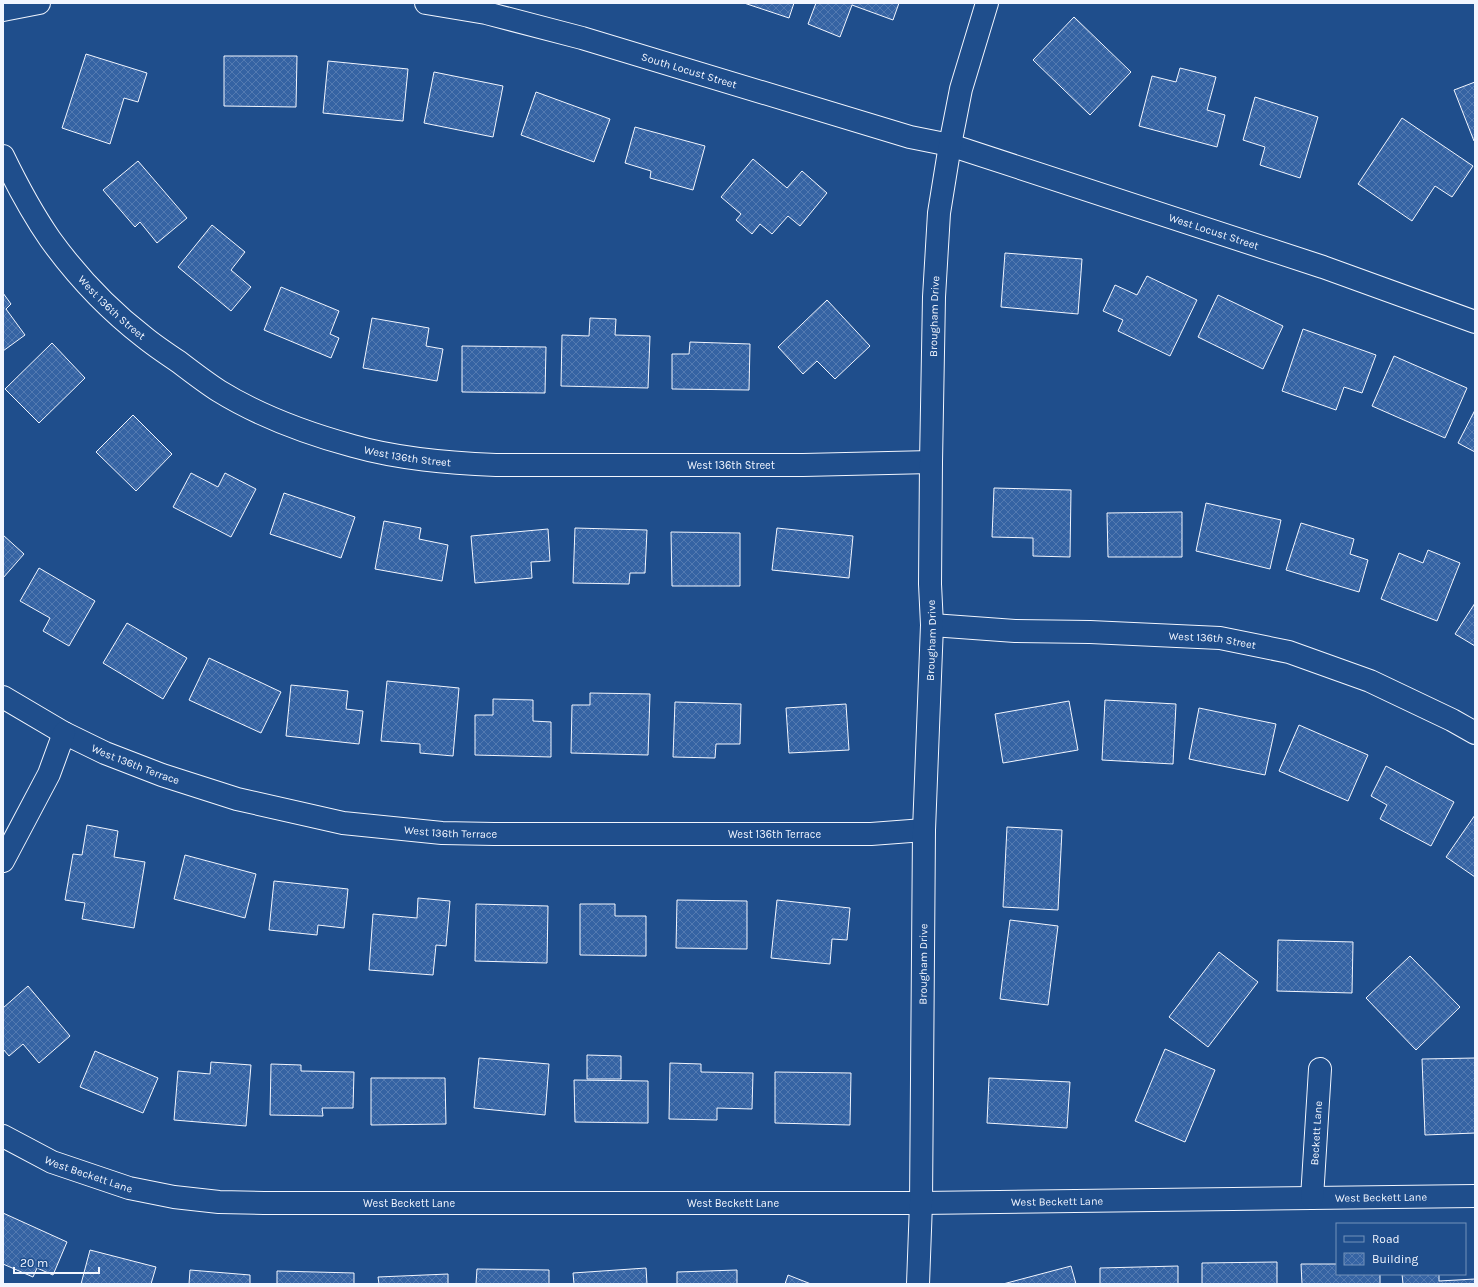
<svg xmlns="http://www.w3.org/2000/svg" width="1478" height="1287" font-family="Karla,sans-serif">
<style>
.building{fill:url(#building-cross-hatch);stroke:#f2f6ff}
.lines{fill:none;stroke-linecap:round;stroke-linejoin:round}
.minor-casing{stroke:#f2f6ff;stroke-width:24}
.minor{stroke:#1f4e8c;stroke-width:22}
.labels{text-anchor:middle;stroke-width:3;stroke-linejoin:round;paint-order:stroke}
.street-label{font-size:11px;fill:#f2f6ff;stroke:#1f4e8c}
</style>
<defs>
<pattern id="building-cross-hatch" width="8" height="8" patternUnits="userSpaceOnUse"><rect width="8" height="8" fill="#3563a3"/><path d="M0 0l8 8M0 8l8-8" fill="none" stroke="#537ab1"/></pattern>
</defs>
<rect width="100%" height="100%" fill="#1f4e8c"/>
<path class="building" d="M744,3H794L789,18Z
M816,3H899L893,20L852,5L840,37L808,24Z
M1074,17L1131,72L1090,115L1033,60Z
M86,54L147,73L138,102L124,98L110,144L62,128Z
M224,56H297L296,107L224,106Z
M328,61L408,69L403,121L323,113Z
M1180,68L1216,77L1207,110L1225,115L1217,147L1139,126L1152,76L1176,82Z
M434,72L503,86L493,137L424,123Z
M1475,82V141H1474L1454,90Z
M536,92L610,119L594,162L521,135Z
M1255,97L1318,117L1300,178L1260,165L1265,147L1243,140Z
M1402,118L1473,166L1452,197L1435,186L1412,221L1358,184Z
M635,127L705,146L693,190L650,178L651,171L625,163Z
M753,159L787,188L802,171L827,193L800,226L788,216L772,234L760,224L752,234L736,220L741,214L721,197Z
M138,161L187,218L157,243L140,222L135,227L103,190Z
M212,225L245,252L231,270L251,287L231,311L178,267Z
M1005,253L1082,259L1078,314L1001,307Z
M1147,276L1197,300L1170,356L1118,331L1123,320L1103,311L1115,285L1137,295Z
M281,287L339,311L330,334L339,338L331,358L264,330Z
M3,293L11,304L6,309L25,335L3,351Z
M1218,295L1283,326L1263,369L1198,337Z
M827,300L870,346L835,379L817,361L803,374L778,347Z
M372,318L429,328L426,346L443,349L437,381L363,368Z
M590,318L616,319L615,335L650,336L648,388L561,386L562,335L589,336Z
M1303,329L1376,355L1362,393L1344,387L1336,410L1282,391Z
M690,342L750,344L749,390L672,389V354H689Z
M52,343L85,378L39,423L5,389Z
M462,346L546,347L545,393L462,392Z
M1394,356L1467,388L1445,438L1372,406Z
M1475,410V452L1458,443Z
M133,415L172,454L136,491L96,452Z
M191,473L218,487L225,473L256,489L231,537L173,507Z
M994,488L1071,490L1070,557L1033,556V538L992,537Z
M284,493L355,517L341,558L270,534Z
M1206,503L1281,520L1270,569L1196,551Z
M1182,512V557H1108L1107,513Z
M384,521L421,528L419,539L448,545L442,581L375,569Z
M1301,523L1354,539L1350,554L1368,560L1359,592L1286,570Z
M575,528L647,530L645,573H630L629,584L573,583Z
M777,528L853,536L849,578L772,570Z
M548,529L550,561L531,562L532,578L475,583L471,536Z
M671,532L740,533V586H672Z
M3,535L24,554L3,578Z
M1428,550L1460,563L1437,621L1381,599L1399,553L1423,563Z
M39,568L95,601L69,646L43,631L50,618L20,601Z
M1475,603V646L1455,634Z
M127,623L187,658L163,699L103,663Z
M209,658L281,692L261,733L189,700Z
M387,681L459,688L453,756L420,753V744L381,741Z
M291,685L348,691L346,709L363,711L359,744L286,736Z
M590,693L650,694L648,755L571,753L572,705H590Z
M493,699L533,700V721L551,722V757L475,755V715H493Z
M1105,700L1176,704L1173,764L1102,760Z
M1069,701L1078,750L1003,763L995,714Z
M675,702L741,704L740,744H716L715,758L673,757Z
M846,704L849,750L789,753L786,708Z
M1199,708L1276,724L1265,775L1189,759Z
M1299,725L1368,755L1348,801L1279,771Z
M1386,766L1454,802L1431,846L1380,819L1387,805L1371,796Z
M1475,815V877L1446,857Z
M87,825L118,831L114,857L145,862L134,928L82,919L85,903L65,900L73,854L82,855Z
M1007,827L1062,830L1058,910L1003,907Z
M185,855L256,874L245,918L174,899Z
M274,881L348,889L344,928L318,925L317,935L269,930Z
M418,898L450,901L446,946L436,945L433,975L369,970L373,914L417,918Z
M677,900L747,901V949L676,948Z
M777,900L850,908L847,940L832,939L830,964L771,958Z
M476,904L548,906L547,963L475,961Z
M580,904H615V916H646V956L580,955Z
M1010,920L1058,926L1048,1005L1000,999Z
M1278,940L1353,942L1352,993L1277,991Z
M1219,952L1258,982L1208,1047L1169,1017Z
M1410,956L1460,1007L1416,1050L1366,998Z
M28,986L70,1036L39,1063L23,1044L9,1056L3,1049V1008Z
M1165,1049L1215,1070L1185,1142L1135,1121Z
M95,1051L158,1078L143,1113L80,1087Z
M587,1055L621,1056V1079H587Z
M479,1058L549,1064L545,1115L474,1108Z
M1475,1058V1133L1425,1135L1422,1059Z
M211,1062L251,1065L246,1126L174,1120L178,1071L210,1074Z
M670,1063L701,1064V1072L753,1073L752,1109L717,1108V1120L669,1119Z
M271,1064L301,1065V1071L354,1072L353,1108H322L323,1116L270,1115Z
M775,1072L851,1073L850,1125L775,1123Z
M371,1078H445L446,1124L371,1125Z
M989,1078L1070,1082L1067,1128L987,1123Z
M574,1080L648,1081V1123L575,1122Z
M3,1213L67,1242L53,1275L37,1268L33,1277L3,1264Z
M90,1250L156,1267L151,1284H81Z
M1277,1262V1284H1202V1263Z
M1301,1264H1337V1274H1380V1284H1302Z
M1071,1266L1076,1284H1003Z
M1178,1266V1284H1100V1268Z
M646,1268L647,1284H574L573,1273Z
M477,1269L549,1270V1284H476Z
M190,1270L250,1275V1284H189Z
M737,1270V1284H677V1272Z
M277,1271L354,1273V1284H277Z
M448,1274V1284H379L378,1277Z
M1402,1274H1439V1281L1475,1279V1284H1403Z
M788,1275L811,1284H785Z"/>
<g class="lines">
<defs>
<g id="minor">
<path id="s1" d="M426,3L486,13L582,38L910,137L950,145L1323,267L1475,322"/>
<path d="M3,10L39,3"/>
<path id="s2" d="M3,156C17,185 32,213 50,239C76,275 109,310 144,337C155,346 167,354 179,362C192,372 205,382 219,391C258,415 309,434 353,446C399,459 448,463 496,465H803L931,462"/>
<path id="s3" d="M932,625L1015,631L1090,632L1220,638L1289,652L1370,681L1452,720L1475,733"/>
<path id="s4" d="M3,697L64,733L105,753L162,775L237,799L343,823L442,833L494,834H871L924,830"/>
<path d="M3,861L49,774L64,733"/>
<path id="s5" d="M3,1136L52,1162L129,1188L174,1197L219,1202L264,1203H921L1475,1196"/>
<path id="s6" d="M1312,1198L1320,1069"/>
<path id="s7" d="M918,1284L921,1203L924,830L932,625L930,584L931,462L934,297L939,213L950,145L961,89L987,3"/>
</g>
</defs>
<use href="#minor" class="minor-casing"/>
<use href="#minor" class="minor"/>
</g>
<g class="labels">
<g class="street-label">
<text dy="4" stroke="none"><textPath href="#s1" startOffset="272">South Locust Street</textPath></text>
<text dy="4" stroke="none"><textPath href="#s1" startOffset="821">West Locust Street</textPath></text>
<text dy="4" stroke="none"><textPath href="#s2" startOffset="188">West 136th Street</textPath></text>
<text dy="4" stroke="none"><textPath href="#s7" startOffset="968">Brougham Drive</textPath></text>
<text dy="4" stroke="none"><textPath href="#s2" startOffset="525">West 136th Street</textPath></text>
<text dy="4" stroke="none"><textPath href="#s2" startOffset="849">West 136th Street</textPath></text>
<text dy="4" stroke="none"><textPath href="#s7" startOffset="644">Brougham Drive</textPath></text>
<text dy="4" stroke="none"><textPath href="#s3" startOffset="281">West 136th Street</textPath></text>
<text dy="4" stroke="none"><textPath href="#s4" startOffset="149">West 136th Terrace</textPath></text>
<text dy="4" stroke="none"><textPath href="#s4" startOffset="473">West 136th Terrace</textPath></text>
<text dy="4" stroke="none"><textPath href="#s4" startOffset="797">West 136th Terrace</textPath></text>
<text dy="4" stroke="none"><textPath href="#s7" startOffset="320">Brougham Drive</textPath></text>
<text dy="4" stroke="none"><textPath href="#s6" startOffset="65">Beckett Lane</textPath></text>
<text dy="4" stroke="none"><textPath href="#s5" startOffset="94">West Beckett Lane</textPath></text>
<text dy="4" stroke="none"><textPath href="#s5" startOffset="1390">West Beckett Lane</textPath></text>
<text dy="4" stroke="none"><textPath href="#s5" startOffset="1066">West Beckett Lane</textPath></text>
<text dy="4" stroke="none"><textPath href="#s5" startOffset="418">West Beckett Lane</textPath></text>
<text dy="4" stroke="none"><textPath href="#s5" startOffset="742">West Beckett Lane</textPath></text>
</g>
</g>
<rect width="1478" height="1287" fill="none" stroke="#f2f6ff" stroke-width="8"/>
<rect x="1336" y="1223" width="130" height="52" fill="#1f4e8c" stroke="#7391ba"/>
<rect x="1344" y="1236" width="20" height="6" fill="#1f4e8c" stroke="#7391ba"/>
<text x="1372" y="1243" font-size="12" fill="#f2f6ff">Road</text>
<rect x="1344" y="1253" width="20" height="12" fill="url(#building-cross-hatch)" stroke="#7391ba"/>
<text x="1372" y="1263" font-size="12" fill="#f2f6ff">Building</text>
<path d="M14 1267v6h85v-6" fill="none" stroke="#f2f6ff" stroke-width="2"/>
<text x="20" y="1267" font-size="12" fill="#f2f6ff" stroke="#1f4e8c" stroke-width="3" paint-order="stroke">20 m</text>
</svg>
